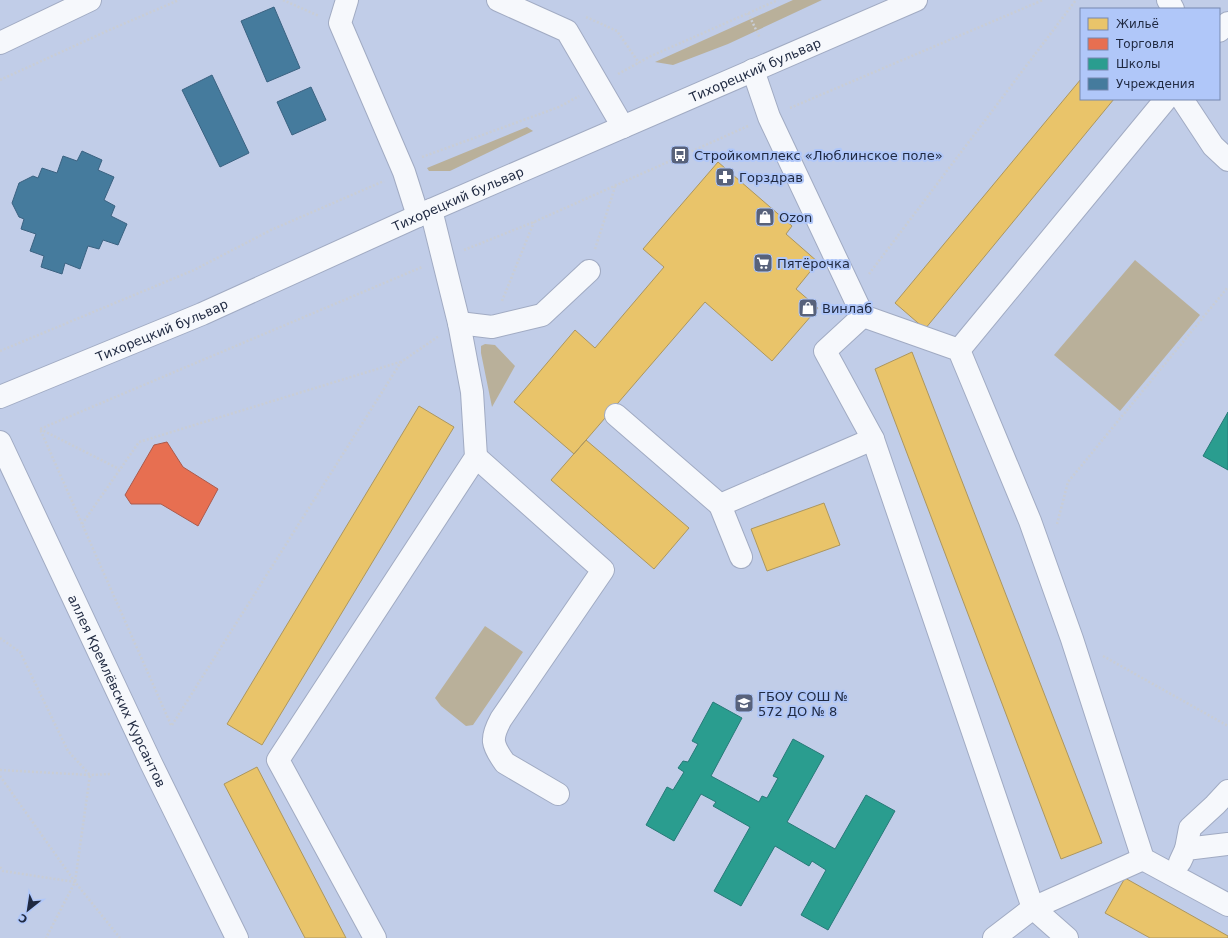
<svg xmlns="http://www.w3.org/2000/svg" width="1228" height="938" font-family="'DejaVu Sans',sans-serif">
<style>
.green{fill:#b9b09a}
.homes{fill:#e9c46a;stroke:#ac965e}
.shops{fill:#e76f51;stroke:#ab5a4c}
.schools{fill:#2a9d8f;stroke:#277a78}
.public{fill:#457b9d;stroke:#3a6281}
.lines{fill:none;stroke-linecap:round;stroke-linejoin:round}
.minor-casing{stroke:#a1abc3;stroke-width:24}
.major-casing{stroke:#a1abc3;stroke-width:24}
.path{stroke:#c9cdd5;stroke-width:2.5;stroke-dasharray:2 2;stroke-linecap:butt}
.minor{stroke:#f6f8fc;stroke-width:22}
.major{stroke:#f6f8fc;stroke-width:22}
.labels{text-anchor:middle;stroke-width:4;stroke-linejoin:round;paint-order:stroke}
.street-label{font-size:13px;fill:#1f2941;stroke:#b0c7f9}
.poi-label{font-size:13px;fill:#1f2941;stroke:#b0c7f9;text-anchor:start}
</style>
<rect width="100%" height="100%" fill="#c1cde8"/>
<path class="green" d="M793,0H822L728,44L673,65L655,62Z
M527,127L533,131L450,171H429L427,168Z
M1135,260L1200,315L1120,411L1054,355Z
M485,344L495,345L515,366L492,407L481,353V346Z
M485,626L523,652L473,725L466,726L441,706L435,698Z"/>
<path class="homes" d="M1081,79V99H1114L925,329L895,303Z
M718,162L792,226L786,234L818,262L796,289L818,308L772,361L705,302L574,454L514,402L575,330L595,348L664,267L643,249Z
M912,352L1102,843L1061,859L875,369Z
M419,406L454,427L262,745L227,724Z
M586,440L689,528L654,569L551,480Z
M824,503L840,545L767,571L751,529Z
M257,767L346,938H305L224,784Z
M1125,878L1228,936V938H1150L1105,913Z"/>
<path class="shops" d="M167,442L183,467L218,489L198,526L161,504H131L125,495L154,445Z"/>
<path class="schools" d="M1228,412V470L1203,456Z
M713,702L742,718L711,776L759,802L762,796L767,798L778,778L773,776L793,739L824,756L787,822L835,849L866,795L895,811L828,930L801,915L826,870L812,861L809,866L775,846L741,906L714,891L750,827L713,806L716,802L701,794L674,841L646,825L667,787L673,790L684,772L678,768L683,761L688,762L698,744L692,741Z"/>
<path class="public" d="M274,7L300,68L267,82L241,21Z
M212,75L249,153L220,167L182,90Z
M311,87L326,120L292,135L277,102Z
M82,151L102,160L98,170L114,177L104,200L115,206L111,216L127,224L118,245L103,240L99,249L88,246L80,269L65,263L62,274L41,267L44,256L30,251L36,234L21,229L24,219L19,217L12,203L19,183L33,176L38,178L42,168L57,173L63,156L77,161Z"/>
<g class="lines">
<defs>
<g id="minor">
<path d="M347,0L340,23L404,172L418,216"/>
<path d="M498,0L567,31L623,127"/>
<path d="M1168,0L1173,9"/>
<path d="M1219,31L1228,23"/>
<path d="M0,43L90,0"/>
<path d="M753,70L769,117L863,316L825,351L873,439L1033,908L1067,938"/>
<path d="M1182,99L1213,146L1228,160"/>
<path d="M863,316L959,350L1030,521L1072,639L1143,859L1228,905"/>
<path d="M459,323L492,327L542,315L589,271"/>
<path d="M959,350L1166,99"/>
<path id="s1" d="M0,397L202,314L431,210L916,0"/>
<path d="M616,415L720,505L873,439"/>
<path d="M476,457L603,570L501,719C490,739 492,745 505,763L558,794"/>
<path d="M720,505L741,557"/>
<path d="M1186,849L1190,828L1215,805L1228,791"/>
<path d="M1180,862L1186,849L1228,844"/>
<path d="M375,938L278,760L476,457L472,392L459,323L431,210"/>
<path d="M994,938L1033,908L1143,859"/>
</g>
<g id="major">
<path id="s2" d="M0,442L151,763L237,938"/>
</g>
</defs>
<use href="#minor" class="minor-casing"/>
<use href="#major" class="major-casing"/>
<path class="path" d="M283,0L319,16
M748,13L760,38
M586,17L617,31L639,63
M618,74L651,56L778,0
M0,80L107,31L179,0
M790,108L1043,0
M422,157L559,107L579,96
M595,249L616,184
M464,250L534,222L748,126
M869,274L1076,0
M502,301L534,222
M0,351L194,270L271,230L384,181
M40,429L119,469
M82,524L139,442L400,362
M1057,524L1068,482L1228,287
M0,638L20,652L68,751L90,775L75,882
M1103,656L1228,726
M171,725L40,429L422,267
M172,725L401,362L439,336
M0,770L90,775L111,774
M0,776L75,882L46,938
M0,867L3,871L75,882L120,938"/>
<use href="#minor" class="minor"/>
<use href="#major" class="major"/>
</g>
<defs>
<symbol id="bus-square" viewBox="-11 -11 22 22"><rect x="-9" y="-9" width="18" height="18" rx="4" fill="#58627b" stroke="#b0c7f9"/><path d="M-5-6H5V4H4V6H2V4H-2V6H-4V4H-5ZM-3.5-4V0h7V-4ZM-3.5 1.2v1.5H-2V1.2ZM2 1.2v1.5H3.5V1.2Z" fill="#fff"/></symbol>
<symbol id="pharmacy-square" viewBox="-11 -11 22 22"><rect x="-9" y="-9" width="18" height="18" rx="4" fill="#58627b" stroke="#b0c7f9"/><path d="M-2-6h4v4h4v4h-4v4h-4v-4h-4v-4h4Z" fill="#fff"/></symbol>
<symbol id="shop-square" viewBox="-11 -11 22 22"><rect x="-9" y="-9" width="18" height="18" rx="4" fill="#58627b" stroke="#b0c7f9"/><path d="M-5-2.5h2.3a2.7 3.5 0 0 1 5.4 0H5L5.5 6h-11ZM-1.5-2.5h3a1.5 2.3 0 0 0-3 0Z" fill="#fff"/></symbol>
<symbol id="supermarket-square" viewBox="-11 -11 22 22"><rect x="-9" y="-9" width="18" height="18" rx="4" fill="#58627b" stroke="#b0c7f9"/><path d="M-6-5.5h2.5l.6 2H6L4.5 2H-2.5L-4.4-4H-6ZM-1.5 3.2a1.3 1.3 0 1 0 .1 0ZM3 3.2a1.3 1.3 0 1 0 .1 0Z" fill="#fff"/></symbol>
<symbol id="school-square" viewBox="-11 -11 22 22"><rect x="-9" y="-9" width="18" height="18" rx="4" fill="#58627b" stroke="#b0c7f9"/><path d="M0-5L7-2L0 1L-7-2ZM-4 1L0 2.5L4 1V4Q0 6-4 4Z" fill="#fff"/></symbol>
</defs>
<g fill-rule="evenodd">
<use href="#bus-square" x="669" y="144" width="22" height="22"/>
<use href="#pharmacy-square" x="714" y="166" width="22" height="22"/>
<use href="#shop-square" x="754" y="206" width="22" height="22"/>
<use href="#supermarket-square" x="752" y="252" width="22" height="22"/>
<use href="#shop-square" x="797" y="297" width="22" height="22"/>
<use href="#school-square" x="733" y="692" width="22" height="22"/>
</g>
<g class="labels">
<g class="street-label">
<text dy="5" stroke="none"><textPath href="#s1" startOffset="823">Тихорецкий бульвар</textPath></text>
<text dy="5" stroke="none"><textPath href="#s1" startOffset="499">Тихорецкий бульвар</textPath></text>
<text dy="5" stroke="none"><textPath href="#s1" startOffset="175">Тихорецкий бульвар</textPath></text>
<text dy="5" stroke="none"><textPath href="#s2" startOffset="275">аллея Кремлёвских Курсантов</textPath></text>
</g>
<g class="poi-label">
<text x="694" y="160">Стройкомплекс «Люблинское поле»</text>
<text x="739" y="182">Горздрав</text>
<text x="779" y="222">Ozon</text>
<text x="777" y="268">Пятёрочка</text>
<text x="822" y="313">Винлаб</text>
<text x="758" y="701">ГБОУ СОШ №<tspan x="758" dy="15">572 ДО № 8</tspan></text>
</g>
</g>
<rect x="1080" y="8" width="140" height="92" fill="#b0c7f9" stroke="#7688af"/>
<rect x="1088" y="18" width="20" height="12" fill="#e9c46a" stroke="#7688af"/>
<text x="1116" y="28" font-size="12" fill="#1f2941">Жильё</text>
<rect x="1088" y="38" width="20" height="12" fill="#e76f51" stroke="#7688af"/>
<text x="1116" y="48" font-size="12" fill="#1f2941">Торговля</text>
<rect x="1088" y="58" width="20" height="12" fill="#2a9d8f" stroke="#7688af"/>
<text x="1116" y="68" font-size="12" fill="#1f2941">Школы</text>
<rect x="1088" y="78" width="20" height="12" fill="#457b9d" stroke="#7688af"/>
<text x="1116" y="88" font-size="12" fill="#1f2941">Учреждения</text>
<g transform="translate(28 910) rotate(210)" stroke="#b0c7f9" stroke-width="3" paint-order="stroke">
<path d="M0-3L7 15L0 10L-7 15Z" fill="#1f2941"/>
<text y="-6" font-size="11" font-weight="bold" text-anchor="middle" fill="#1f2941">С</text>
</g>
</svg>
